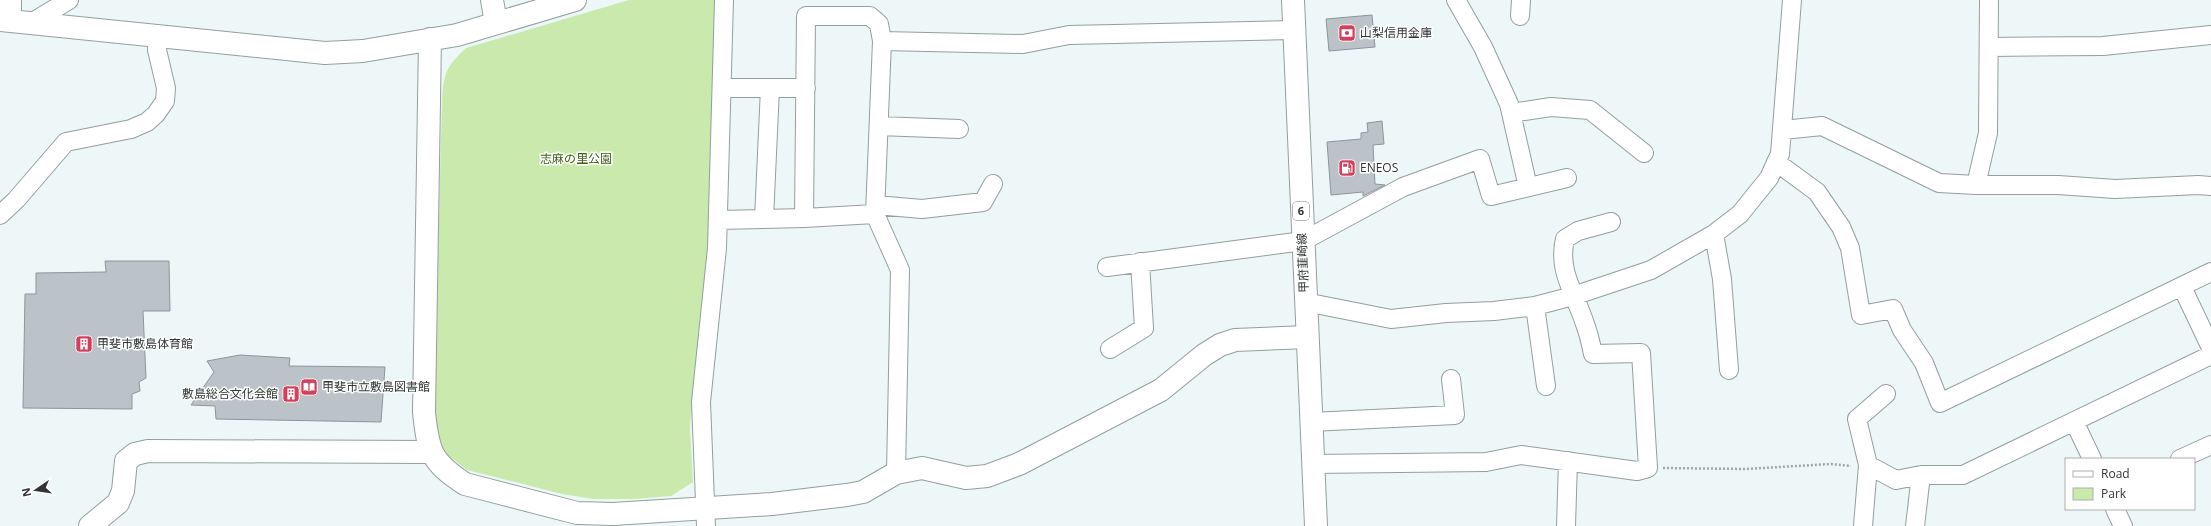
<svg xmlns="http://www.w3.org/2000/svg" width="2211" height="526" font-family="'Open Sans','Noto Sans JP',sans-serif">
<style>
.green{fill:#c9eaac}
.building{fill:#bbc3c8;stroke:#8d959a}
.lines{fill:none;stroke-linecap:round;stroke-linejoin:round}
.minor-casing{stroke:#949e9f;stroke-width:20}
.tertiary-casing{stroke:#949e9f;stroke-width:24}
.primary-casing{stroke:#949e9f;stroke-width:24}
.path{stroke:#9fa6a7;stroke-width:2.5;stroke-dasharray:2 2;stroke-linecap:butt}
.minor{stroke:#fff;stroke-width:18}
.tertiary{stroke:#fff;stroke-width:22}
.primary{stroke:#fff;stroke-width:22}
.labels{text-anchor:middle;stroke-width:3;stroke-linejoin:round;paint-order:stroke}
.shield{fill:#fff;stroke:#6f7272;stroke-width:1}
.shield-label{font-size:11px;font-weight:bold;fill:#313535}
.poi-label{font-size:12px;fill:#313535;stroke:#fff;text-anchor:start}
.park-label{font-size:12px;fill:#3c5c14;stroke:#fff}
.street-label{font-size:12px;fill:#313535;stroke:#fff}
</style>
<rect width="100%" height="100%" fill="#edf7f8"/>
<path class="green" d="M629,0H717L710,237L690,427L693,482L671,496L633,499H593L562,494L467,470L446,454L436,430L434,405L442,101C444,73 445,68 466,48Z"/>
<path class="building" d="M1372,15L1375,47L1329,51L1326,19Z
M1382,121L1384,144L1373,145L1375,184L1385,185L1363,196V192L1331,195L1327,142L1361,139V133L1368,132L1367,123Z
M105,261H169L170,311H143L146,378L139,382L140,391L132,394V409L23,408L25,294H36V273L106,272Z
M240,355L290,358L289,366L385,367L381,422L216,419L215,406L191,405L214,372L207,361Z"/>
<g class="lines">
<defs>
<path id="minor" d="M1456,0L1483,47L1509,104L1528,187
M1520,16L1521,0
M31,23L69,0
M882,41L1023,44L1069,35L1294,30
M1989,47L2103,46L2211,35
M723,88H806
M1511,113L1551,107L1590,110L1644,153
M879,126L959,129
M1783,130L1822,126L1939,183L1976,185L1988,133L1989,0
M1776,162L1817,192L1841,227L1850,248L1861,315L1893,309L1902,330L1924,363L1940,403L2211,272
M1976,185H2058L2115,189L2198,185L2211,186
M876,205L922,209L983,202L993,184
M0,215L16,200L66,142L131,129L147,122L156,114L165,101L166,88L157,50L158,36
M804,218L806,16H870L879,24L882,41L875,214L900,270L896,473
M764,219L770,88
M718,220L804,218L875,214
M1714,234L1722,279L1729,370
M1107,267L1303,241L1403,187L1480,159L1491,196L1567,178
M2182,287L2211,348
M1305,302L1391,319L1446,313L1494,311L1535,306L1573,296L1651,270L1714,234L1740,214L1769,178L1780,154L1792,0
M1535,306L1546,386
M1110,349L1144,328L1140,262
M2074,421L2092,459
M1311,422L1455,415L1451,379
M2180,459L2211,445
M1313,464L1486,462L1521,455L1637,471L1648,468L1641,353L1593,354C1591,344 1589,334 1585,324C1576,295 1557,271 1565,239L1578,231L1611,222
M1868,465L1896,480L1921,475
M2115,509L2123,526
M706,526L701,402L717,248L724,0
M1566,526L1568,461
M1863,526L1868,465L1857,419L1886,394
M1915,526L1921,475H1963L2211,355"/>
<path id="tertiary" d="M10,0V21
M492,0L496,23
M0,20L325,53L363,51L457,35L575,0
M430,39L424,412C428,451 431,462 465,484L577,513L613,514L772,504L847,495L863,492L896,473L922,468L966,478L987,476L1019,464L1161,390L1204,355L1220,345L1235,340L1307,337
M90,526L118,503L123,491L126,461L135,454L148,451L432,452"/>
<path id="primary" d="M1293,0L1316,526"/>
</defs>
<use href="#minor" class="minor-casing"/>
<use href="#tertiary" class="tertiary-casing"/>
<use href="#primary" class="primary-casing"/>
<path class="path" d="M1663,468L1746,469L1831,464L1851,466"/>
<use href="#minor" class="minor"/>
<use href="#tertiary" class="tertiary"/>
<use href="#primary" class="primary"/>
</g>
<defs>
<symbol id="bank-square" viewBox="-11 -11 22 22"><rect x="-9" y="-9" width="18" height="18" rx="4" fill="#d2415c" stroke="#fff"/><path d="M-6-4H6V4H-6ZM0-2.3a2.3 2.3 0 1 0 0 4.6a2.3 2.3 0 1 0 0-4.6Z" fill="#fff"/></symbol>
<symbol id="fuel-square" viewBox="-11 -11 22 22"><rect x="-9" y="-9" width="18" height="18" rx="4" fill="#d2415c" stroke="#fff"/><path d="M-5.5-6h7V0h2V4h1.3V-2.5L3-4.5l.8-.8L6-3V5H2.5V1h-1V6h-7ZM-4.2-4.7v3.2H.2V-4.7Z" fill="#fff"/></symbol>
<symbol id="building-square" viewBox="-11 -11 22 22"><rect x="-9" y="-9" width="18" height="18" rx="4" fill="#d2415c" stroke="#fff"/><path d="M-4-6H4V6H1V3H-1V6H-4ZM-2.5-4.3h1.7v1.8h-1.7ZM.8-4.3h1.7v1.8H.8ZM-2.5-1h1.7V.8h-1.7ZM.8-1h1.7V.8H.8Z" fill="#fff"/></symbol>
<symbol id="library-square" viewBox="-11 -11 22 22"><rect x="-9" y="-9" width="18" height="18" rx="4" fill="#d2415c" stroke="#fff"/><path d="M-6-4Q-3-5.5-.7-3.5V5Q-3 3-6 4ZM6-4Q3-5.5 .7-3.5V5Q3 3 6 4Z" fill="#fff"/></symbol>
</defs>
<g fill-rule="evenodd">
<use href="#bank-square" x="1337" y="23" width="20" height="20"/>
<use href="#fuel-square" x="1337" y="158" width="20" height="20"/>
<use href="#building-square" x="74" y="334" width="20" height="20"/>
<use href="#library-square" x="299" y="377" width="20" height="20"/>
<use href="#building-square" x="281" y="384" width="20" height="20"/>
</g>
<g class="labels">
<rect class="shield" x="1293" y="202" width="16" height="18" rx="3"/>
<g class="shield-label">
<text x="1301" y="215">6</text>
</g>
<g class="poi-label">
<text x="1360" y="37">山梨信用金庫</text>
<text x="1360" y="172">ENEOS</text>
<text x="97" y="348">甲斐市敷島体育館</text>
<text x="322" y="391">甲斐市立敷島図書館</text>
<text x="278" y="398" text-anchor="end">敷島総合文化会館</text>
</g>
<g class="park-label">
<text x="576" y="163">志麻の里公園</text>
</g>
<g class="street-label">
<text transform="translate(1303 263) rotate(-92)" y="4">甲府韮崎線</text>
</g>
</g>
<rect x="2065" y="458" width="130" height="52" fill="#ffffff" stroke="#adaeae"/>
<rect x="2073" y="471" width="20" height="6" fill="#ffffff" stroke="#adaeae"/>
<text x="2101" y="478" font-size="12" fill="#313535">Road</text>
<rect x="2073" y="488" width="20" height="12" fill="#c9eaac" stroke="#adaeae"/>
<text x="2101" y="498" font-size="12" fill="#313535">Park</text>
<g transform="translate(36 490) rotate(257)" stroke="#ffffff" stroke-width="3" paint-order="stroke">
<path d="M0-3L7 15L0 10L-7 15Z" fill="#313535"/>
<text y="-6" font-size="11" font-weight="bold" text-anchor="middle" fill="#313535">N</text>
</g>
</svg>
